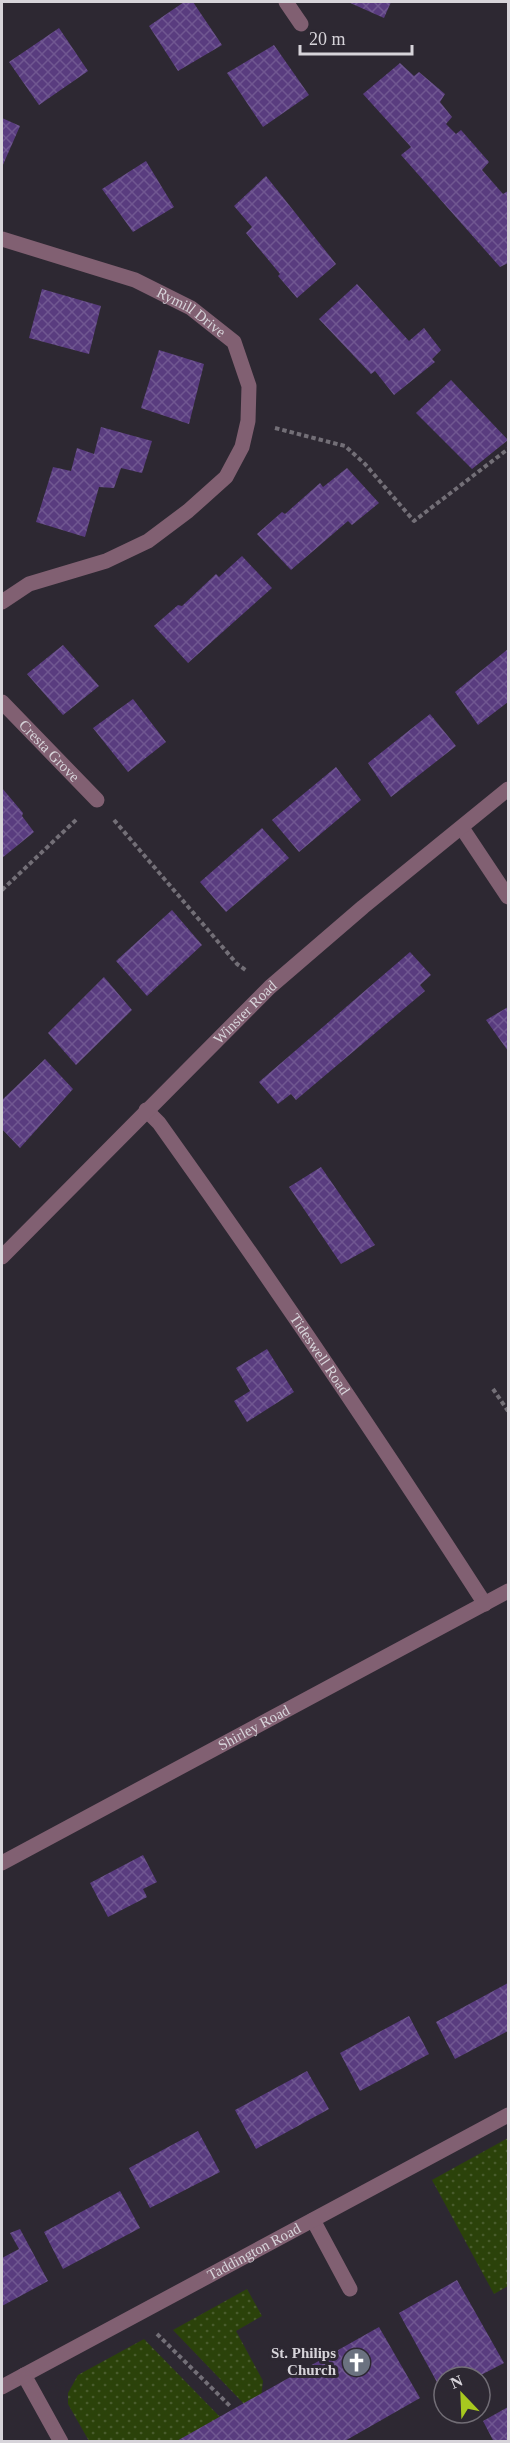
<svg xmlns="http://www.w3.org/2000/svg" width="510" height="2443" font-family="Georgia,serif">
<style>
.grass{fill:url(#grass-dots)}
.building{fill:url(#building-cross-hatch)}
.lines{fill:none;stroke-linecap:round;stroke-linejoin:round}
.path{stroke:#736f77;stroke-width:4;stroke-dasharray:4.5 3;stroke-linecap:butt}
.minor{stroke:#816072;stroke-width:15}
.labels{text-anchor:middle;stroke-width:6;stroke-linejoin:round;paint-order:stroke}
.street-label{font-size:15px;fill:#d7d4da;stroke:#2d2832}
.poi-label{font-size:15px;font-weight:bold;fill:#d7d4da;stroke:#2d2832;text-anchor:end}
</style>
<defs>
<pattern id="grass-dots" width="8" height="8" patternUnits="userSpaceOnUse" patternTransform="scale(1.5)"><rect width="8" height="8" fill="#2b420a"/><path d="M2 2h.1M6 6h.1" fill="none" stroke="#495c2d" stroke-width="1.8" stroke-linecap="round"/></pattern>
<pattern id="building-cross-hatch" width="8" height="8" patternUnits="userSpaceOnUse" patternTransform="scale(1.5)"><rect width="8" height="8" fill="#593c7f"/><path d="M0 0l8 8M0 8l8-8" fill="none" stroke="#705791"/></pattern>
</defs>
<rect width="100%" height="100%" fill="#2d2832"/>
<path class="grass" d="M508,2138V2286L494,2294L432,2180Z
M247,2289L262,2316L236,2331L263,2381L261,2398L246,2406L173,2330Z
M144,2339L221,2418L177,2441H89L68,2404V2393L78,2375Z"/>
<path class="building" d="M184,2H193L222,45L178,71L149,26Z
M348,2H391L384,18Z
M59,28L88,71L39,105L9,62Z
M274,45L309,95L263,127L227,73Z
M400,63L414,76L419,72L445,94L440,102L452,117L446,124L456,134L461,130L489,162L482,170L503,194L508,191V263L500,267L401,155L411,147L363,94Z
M2,118L20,126L2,167Z
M146,161L174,207L133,232L102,189Z
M266,176L336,264L297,298L278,276L280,274L246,233L252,227L234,206Z
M357,284L409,341L424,328L441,350L432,359L435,362L394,395L375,371L371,374L319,319Z
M42,289L101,306L89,354L29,338Z
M159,350L204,364L189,424L141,408Z
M451,380L508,440L472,469L416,413Z
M101,427L152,441L142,473L121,468L114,488L99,487L85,537L36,522L53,467L71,471L77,448L94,454Z
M347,468L379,503L352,525L348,521L291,570L257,534L282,512L285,514L320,483L323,487Z
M242,556L272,588L188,663L154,626L178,605L182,606L216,574L219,577Z
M63,645L99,686L63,715L27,674Z
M508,649V702L478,725L455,692Z
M133,699L166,742L128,772L93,728Z
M430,714L456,746L391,797L368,763Z
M336,767L361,800L299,852L272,820Z
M2,788L23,813L22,816L34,832L2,858Z
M262,828L289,858L226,912L200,882Z
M172,910L202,945L147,996L116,961Z
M410,952L431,975L420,985L425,991L296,1100L291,1094L278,1104L259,1082Z
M104,977L132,1010L76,1065L48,1033Z
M508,1007V1051L486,1020Z
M45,1059L73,1089L20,1148L2,1129V1100Z
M321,1167L375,1245L341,1264L289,1187Z
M267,1349L294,1392L247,1422L234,1401L250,1391L236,1368Z
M143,1855L157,1882L143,1889L147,1897L108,1917L90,1883Z
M508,1983V2031L455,2059L436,2022Z
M409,2016L429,2054L360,2091L340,2053Z
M307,2071L329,2109L256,2149L235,2110Z
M198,2131L220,2172L150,2208L129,2168Z
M120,2191L140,2228L63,2269L44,2232Z
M20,2229L48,2281L2,2306V2258L19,2249L10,2233Z
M457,2280L504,2363L477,2377H444V2395L399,2313Z
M379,2327L420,2398L343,2442H175Z
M508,2407V2442H494L483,2421Z"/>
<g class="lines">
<path class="path" d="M275,428L345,446L365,464L414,521L508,449
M114,820L237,964L247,971
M2,890L78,818
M493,1389L508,1411
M157,2334L230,2406"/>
<g class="minor">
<path d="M286,2L301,24"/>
<path id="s1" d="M2,239L135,280L191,308L234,342L249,386L248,421L242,447L226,477L188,511L148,541L106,561L29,584L2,602"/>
<path id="s2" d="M2,702L97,800"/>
<path d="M462,828L508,897"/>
<path id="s3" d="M146,1110L159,1123C272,1281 380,1441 485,1604"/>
<path id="s4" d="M2,1257L270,987L363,907L508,789"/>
<path id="s5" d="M2,1863L508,1591"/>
<path d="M313,2220L350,2289"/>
<path d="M24,2375L61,2442"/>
<path id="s6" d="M2,2387L508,2115"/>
</g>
</g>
<defs>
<symbol id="church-disc" viewBox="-11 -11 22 22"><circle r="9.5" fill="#6b7280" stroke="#2d2832"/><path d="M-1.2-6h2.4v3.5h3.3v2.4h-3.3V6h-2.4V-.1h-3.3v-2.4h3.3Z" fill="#fff"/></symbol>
</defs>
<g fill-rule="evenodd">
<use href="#church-disc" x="340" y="2346" width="33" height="33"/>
</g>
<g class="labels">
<g class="street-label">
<text dy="5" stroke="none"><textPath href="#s1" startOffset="204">Rymill Drive</textPath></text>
<text dy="5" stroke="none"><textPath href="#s2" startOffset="68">Cresta Grove</textPath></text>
<text dy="5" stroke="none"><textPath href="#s4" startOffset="345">Winster Road</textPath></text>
<text dy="5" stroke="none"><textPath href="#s3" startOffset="300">Tideswell Road</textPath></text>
<text dy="5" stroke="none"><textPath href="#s5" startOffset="286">Shirley Road</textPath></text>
<text dy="5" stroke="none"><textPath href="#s6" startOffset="286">Taddington Road</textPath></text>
</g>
<g class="poi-label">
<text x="336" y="2358">St. Philips<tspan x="336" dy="17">Church</tspan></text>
</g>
</g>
<rect width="510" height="2443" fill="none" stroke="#d7d4da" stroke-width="6"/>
<g transform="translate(462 2395) rotate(337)"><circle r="28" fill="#2d2832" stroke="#716d75" stroke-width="1.5"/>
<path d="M0-4.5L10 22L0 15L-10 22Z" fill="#a7c81f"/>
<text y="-9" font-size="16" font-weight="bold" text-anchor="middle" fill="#d7d4da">N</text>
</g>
<path d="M300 45v9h112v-9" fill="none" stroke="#d7d4da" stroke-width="3"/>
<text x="309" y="45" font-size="18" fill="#d7d4da" stroke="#2d2832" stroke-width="4.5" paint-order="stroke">20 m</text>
</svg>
